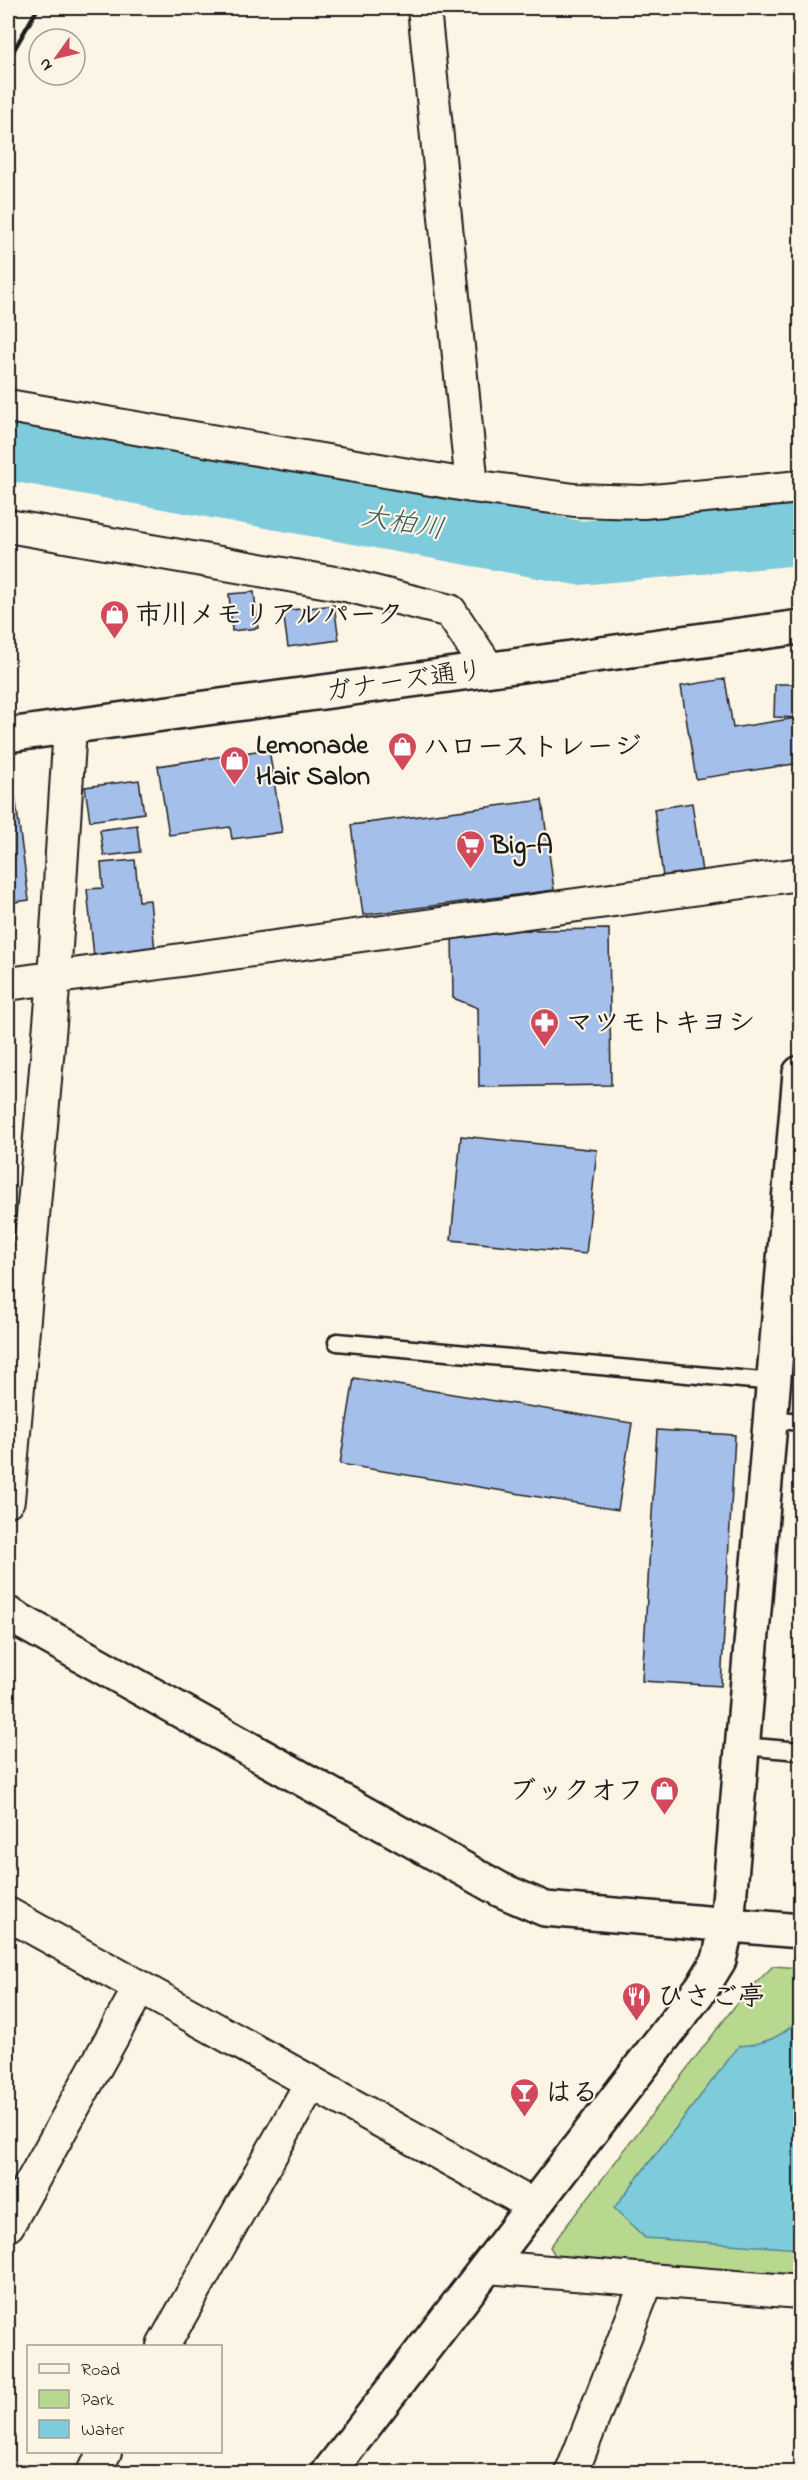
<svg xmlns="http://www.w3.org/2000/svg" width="808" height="2480" font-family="'Indie Flower','Klee One',sans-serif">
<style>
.green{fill:#b8d78f;stroke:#6a7a56;stroke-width:1.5}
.water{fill:#7dcbdb;stroke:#56858f;stroke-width:1.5}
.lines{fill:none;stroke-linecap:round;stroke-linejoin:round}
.river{stroke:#7dcbdb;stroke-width:64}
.building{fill:#a5bfeb;stroke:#1c1c1c;stroke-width:1.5}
.lane-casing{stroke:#1c1c1c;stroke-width:21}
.street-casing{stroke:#1c1c1c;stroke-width:36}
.secondary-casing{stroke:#1c1c1c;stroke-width:38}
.lane{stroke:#fcf5e5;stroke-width:16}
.street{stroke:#fcf5e5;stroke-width:32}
.secondary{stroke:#fcf5e5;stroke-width:33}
.rail{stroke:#1c1c1c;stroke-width:4.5}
.labels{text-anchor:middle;stroke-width:4.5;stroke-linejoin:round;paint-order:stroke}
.poi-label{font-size:27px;font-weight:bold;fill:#1c1c1c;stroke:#fcf5e5;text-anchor:start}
.street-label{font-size:27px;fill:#1c1c1c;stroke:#fcf5e5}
.water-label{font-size:28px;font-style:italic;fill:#3e595f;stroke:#fcf5e5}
</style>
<rect width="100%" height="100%" fill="#fcf5e5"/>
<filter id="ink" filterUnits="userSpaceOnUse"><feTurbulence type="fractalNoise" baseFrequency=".0167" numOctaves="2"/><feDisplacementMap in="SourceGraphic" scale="12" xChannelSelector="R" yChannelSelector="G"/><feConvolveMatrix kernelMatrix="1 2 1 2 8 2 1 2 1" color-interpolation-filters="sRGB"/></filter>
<g filter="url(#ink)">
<path class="green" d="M773,1966L800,1968V2277L556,2257L550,2247L741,1998Z"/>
<path class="water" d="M798,2020H800V2249L645,2238L614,2208L739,2046C764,2044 780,2038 798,2020Z"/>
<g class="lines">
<path class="river" d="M8,448L579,553L800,533"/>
</g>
<path class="building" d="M254,592L258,628L232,631L229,594Z
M334,605L339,640L288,647L283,611Z
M725,679L733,728L796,718L800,763L696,779L681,686Z
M775,684H800V718L774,717Z
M269,749L282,832L232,839L230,827L169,835L158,766Z
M13,780L29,900L8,903V781Z
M139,780L144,813L90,821L85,787Z
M542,800L554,890L363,915L351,825Z
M692,803L702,872L663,877L654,809Z
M137,825L140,852L104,856L100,830Z
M135,860L139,901L150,900L155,951L94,957L87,889L103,888L101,863Z
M609,929L611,1085L479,1087L478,1008L453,998L452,931Z
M461,1136L597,1150L586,1254L451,1240Z
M354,1378L632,1423L618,1510L340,1464Z
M657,1430L735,1435L721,1686L642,1681Z"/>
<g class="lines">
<defs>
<path id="lane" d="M337,1342L774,1382
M771,1419L800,1422
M742,1746L800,1751"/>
<path id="street" d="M424,8L472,486
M8,406L472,486L574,500L643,502L800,487
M8,526L346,585L450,611L488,668
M8,984L800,874
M8,1500L54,978L70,727
M8,1914L534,2206
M8,2225L140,1987
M487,2267L800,2292
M163,2346L311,2083
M93,2472L105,2452
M572,2472L647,2281"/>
<path id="secondary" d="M8,735L800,627
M8,1614L501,1890L545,1909L800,1931
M329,2472L703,1986L719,1960L727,1925L800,1073"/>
</defs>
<use href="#lane" class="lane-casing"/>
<use href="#street" class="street-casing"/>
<use href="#secondary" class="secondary-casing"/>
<use href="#lane" class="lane"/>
<use href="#street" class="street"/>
<use href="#secondary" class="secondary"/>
<path class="rail" d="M8,13L11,8
M8,60L38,8"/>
</g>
</g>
<defs>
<symbol id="shop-pin" viewBox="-11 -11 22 30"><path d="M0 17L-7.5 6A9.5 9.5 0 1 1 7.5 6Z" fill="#d1495b" stroke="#fcf5e5"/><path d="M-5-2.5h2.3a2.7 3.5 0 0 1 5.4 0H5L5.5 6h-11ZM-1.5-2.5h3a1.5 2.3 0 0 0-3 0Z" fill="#fff"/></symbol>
<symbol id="supermarket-pin" viewBox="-11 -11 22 30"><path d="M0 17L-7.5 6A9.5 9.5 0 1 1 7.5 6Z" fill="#d1495b" stroke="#fcf5e5"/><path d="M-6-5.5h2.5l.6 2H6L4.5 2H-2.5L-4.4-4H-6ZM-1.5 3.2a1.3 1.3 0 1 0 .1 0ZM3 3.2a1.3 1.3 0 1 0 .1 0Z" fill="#fff"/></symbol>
<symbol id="pharmacy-pin" viewBox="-11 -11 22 30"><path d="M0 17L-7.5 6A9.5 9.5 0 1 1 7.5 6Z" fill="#d1495b" stroke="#fcf5e5"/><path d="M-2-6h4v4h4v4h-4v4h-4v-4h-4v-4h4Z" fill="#fff"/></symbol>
<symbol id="restaurant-pin" viewBox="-11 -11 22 30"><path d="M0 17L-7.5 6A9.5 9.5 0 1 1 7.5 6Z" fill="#d1495b" stroke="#fcf5e5"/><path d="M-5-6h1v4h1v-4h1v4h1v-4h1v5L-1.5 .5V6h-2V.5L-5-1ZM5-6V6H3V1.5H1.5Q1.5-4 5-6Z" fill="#fff"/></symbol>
<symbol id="bar-pin" viewBox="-11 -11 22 30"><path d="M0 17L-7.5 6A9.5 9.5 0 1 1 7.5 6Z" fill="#d1495b" stroke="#fcf5e5"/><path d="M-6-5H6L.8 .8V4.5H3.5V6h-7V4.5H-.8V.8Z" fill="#fff"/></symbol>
</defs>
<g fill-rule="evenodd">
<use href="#shop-pin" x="98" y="598" width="33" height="45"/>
<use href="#shop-pin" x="386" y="730" width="33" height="45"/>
<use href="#shop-pin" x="218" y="744" width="33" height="45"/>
<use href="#supermarket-pin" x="454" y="828" width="33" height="45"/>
<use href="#pharmacy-pin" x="528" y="1006" width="33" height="45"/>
<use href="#shop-pin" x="648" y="1774" width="33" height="45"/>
<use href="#restaurant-pin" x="620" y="1980" width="33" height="45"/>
<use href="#bar-pin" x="508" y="2076" width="33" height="45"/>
</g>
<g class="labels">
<g class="poi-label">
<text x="135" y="623">市川メモリアルパーク</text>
<text x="256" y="753">Lemonade<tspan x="256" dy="31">Hair Salon</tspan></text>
<text x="423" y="755">ハローストレージ</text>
<text x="491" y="853">Big-A</text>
<text x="566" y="1031">マツモトキヨシ</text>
<text x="644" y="1799" text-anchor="end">ブックオフ</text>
<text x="657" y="2005">ひさご亭</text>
<text x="545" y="2101">はる</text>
</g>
<g class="street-label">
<text transform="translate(404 680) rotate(-8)" y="9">ガナーズ通り</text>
</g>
<g class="water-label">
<text transform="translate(403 521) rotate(10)" y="10">大柏川</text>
</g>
</g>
<rect width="808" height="2480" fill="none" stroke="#fcf5e5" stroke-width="30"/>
<rect x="15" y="15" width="778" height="2450" fill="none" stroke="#1c1c1c" stroke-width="2" filter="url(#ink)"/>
<rect x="27" y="2345" width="195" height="108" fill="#fcf5e5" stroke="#a29e95" stroke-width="1.5"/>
<rect x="39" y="2364" width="30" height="9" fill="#fcf5e5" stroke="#a29e95" stroke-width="1.5"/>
<text x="81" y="2375" font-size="18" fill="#1c1c1c">Road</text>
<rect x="39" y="2390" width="30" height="18" fill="#b8d78f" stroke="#a29e95" stroke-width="1.5"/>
<text x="81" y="2405" font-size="18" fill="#1c1c1c">Park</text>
<rect x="39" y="2420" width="30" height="18" fill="#7dcbdb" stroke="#a29e95" stroke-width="1.5"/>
<text x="81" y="2435" font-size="18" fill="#1c1c1c">Water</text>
<g transform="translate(57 57) rotate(236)"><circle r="28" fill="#fcf5e5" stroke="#a29e95" stroke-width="1.5"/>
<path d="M0-4.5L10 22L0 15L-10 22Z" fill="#d1495b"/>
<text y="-9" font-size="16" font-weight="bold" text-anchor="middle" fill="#1c1c1c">N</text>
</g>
</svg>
